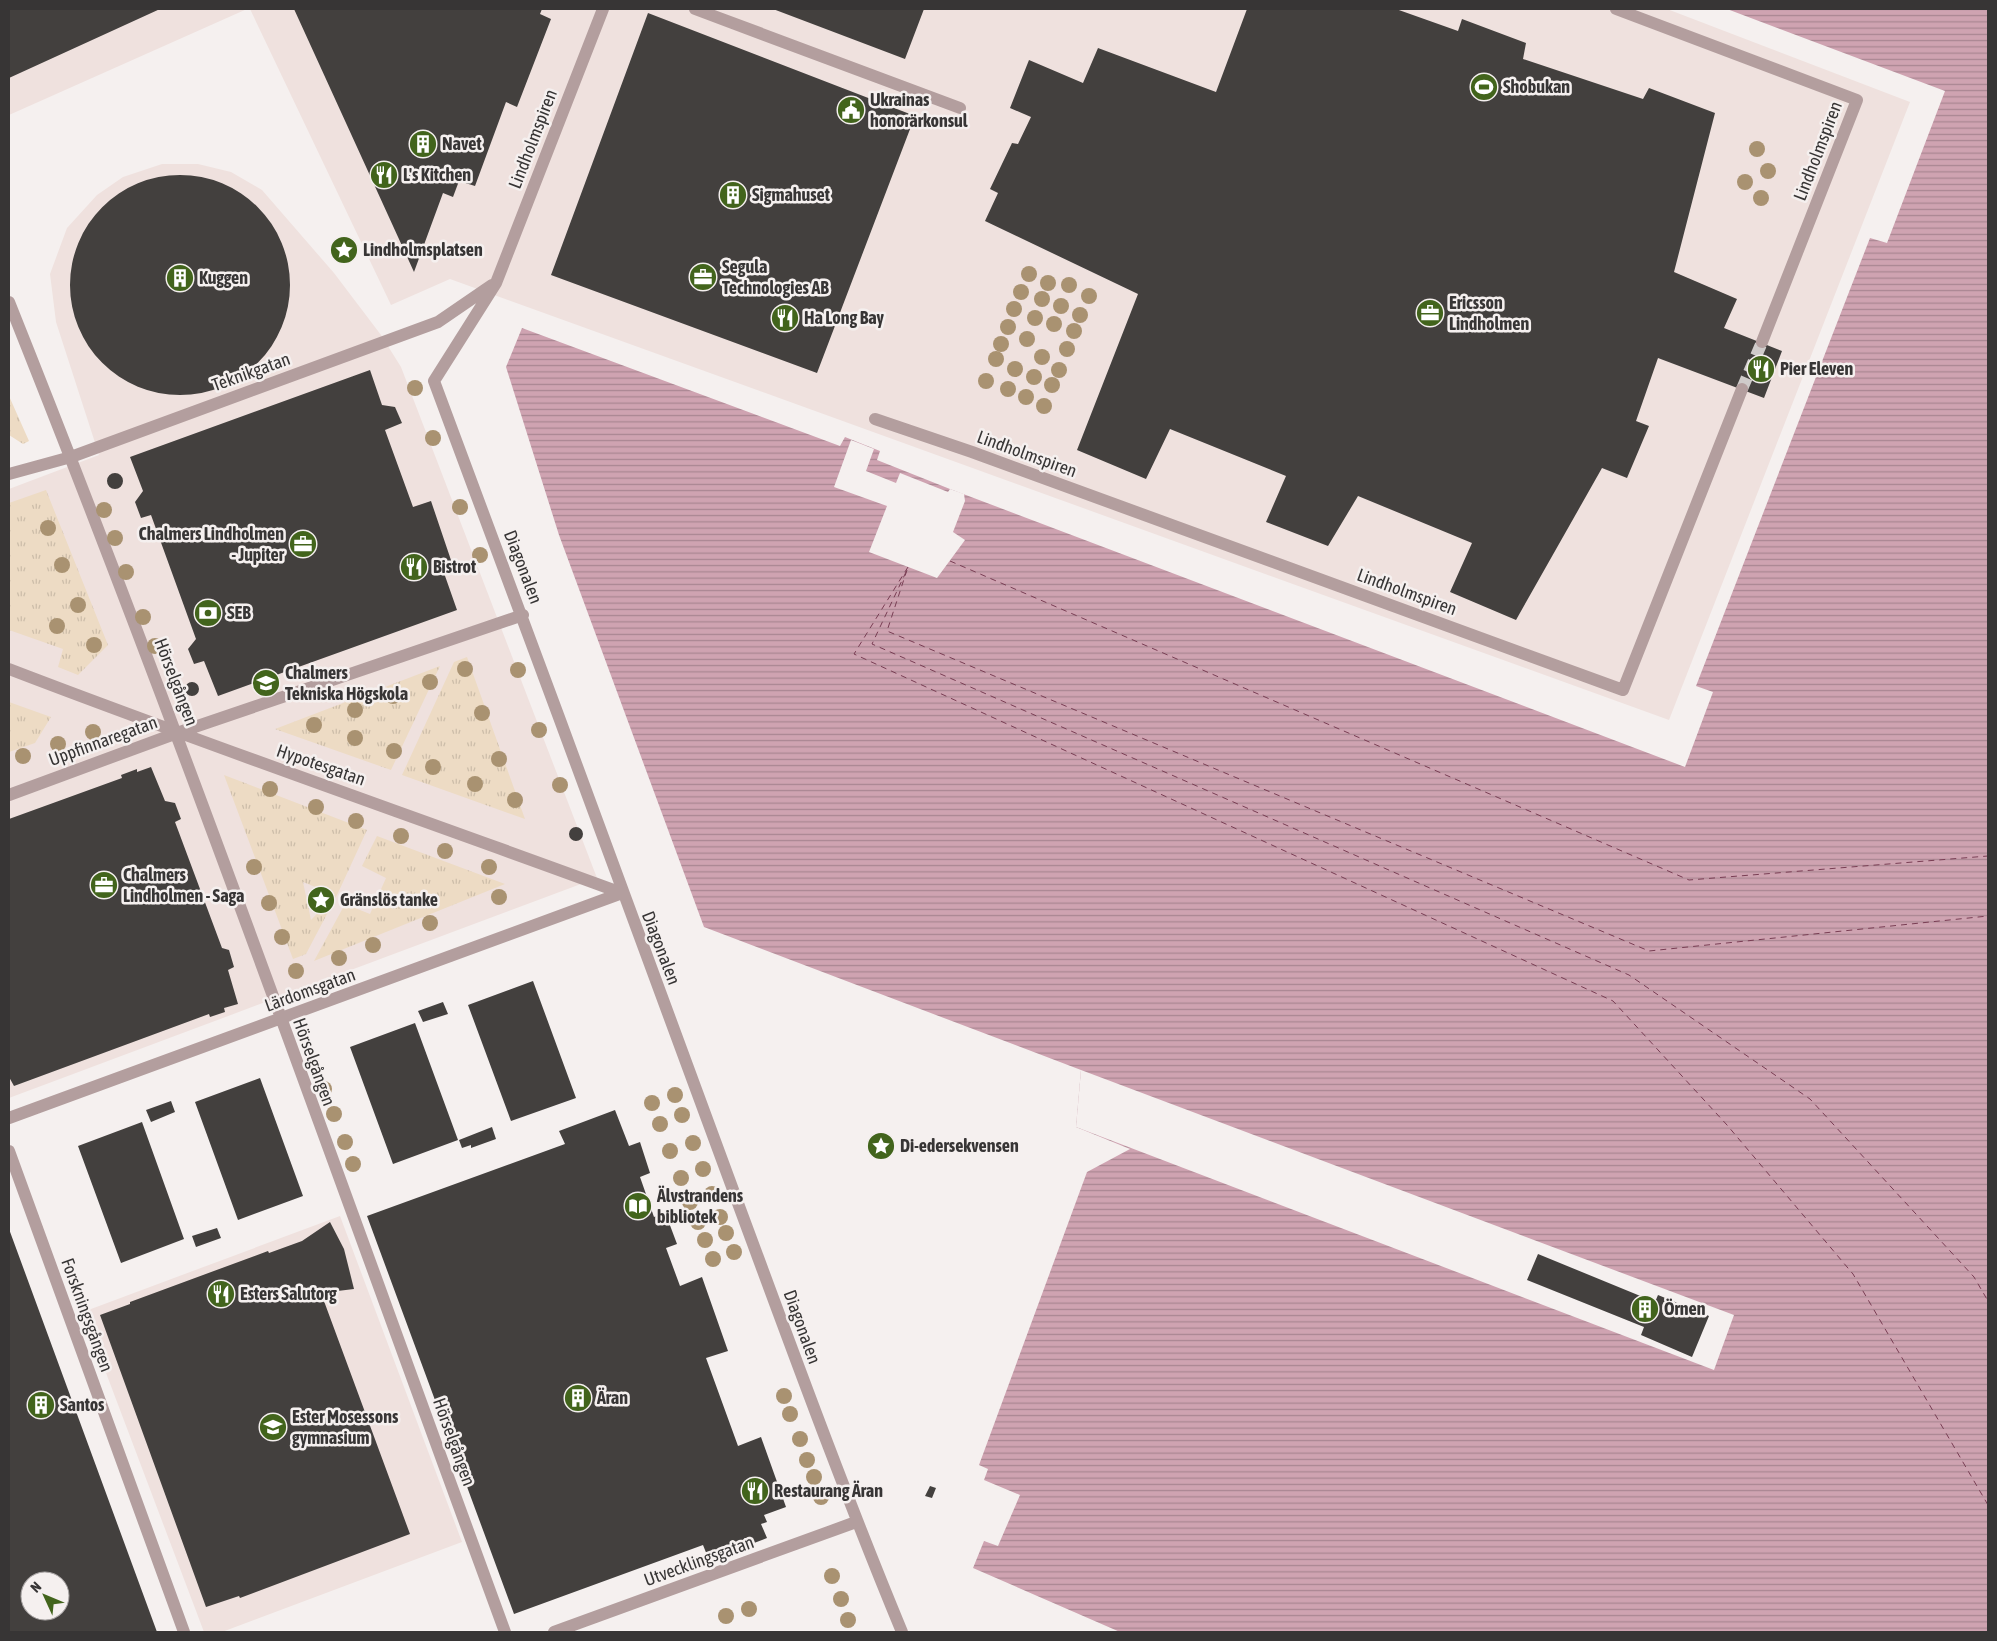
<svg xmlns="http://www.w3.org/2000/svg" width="1997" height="1641" font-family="'Asap Condensed',sans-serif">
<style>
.built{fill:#efe1de}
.grass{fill:url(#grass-tufts);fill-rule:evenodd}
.water{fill:url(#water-rules)}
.pier{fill:#f5f0ef}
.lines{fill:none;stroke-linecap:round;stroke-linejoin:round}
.ferry{stroke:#793e54;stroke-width:1;stroke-dasharray:6 5;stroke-linecap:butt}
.building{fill:#43403e;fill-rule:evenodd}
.minor-tunnel{stroke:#cfcbca;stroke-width:12;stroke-dasharray:12 6;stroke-linecap:butt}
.minor{stroke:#b39e9e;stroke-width:12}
.tree{fill:#a99271}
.labels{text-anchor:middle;stroke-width:5;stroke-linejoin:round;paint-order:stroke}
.poi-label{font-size:18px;font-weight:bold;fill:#373535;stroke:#f5f0ef;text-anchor:start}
.street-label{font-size:18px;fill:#373535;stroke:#f5f0ef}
</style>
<defs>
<pattern id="grass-tufts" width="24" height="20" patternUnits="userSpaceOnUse" patternTransform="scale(1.25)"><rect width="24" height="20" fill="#eddbc4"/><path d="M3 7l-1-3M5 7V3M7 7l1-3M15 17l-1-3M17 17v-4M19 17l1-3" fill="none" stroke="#ccbda9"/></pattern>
<pattern id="water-rules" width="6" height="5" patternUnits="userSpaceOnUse" patternTransform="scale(1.25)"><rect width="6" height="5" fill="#cfa3b1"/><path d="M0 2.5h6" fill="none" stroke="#a98691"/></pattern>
</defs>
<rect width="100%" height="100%" fill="#f5f0ef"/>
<path class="built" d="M9,9H247L9,115Z
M250,9H1667L1910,102L1669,720L450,279L391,305Z
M162,164H198L231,172L262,190L334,273L381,335L401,367L597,878L9,1098V489L99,455L56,322L50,274L67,228L97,195L123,177Z
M340,1216L462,1542L222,1632H204L83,1312Z"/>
<path class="grass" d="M9,396L29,441L23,444L9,435Z
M46,490L108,645L78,675L58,667L63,649L9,630V503Z
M467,657L525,819L402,775L454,662Z
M440,666L391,770L275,729Z
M9,702L51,717L35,743L9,752Z
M224,775L367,830L338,893L306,954L293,959ZM303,882L335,895L311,920Z
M377,836L505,884L314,961L345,904L370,914L386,878L362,866Z"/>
<path class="water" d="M1727,9H1988V1632H1120L973,1568L984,1541L998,1546L1020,1495L984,1480L988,1469L979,1465L1087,1172L1130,1149L1076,1127L1081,1070L704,927L559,535L506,367L522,328L840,446L845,437L880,451L877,460L950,489L1685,767L1713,692L1696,686L1870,238L1887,243L1945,91Z"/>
<path class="pier" d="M851,440L874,449L866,471L896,483L900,473L948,492L950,489L964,494L965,501L953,532L965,540L937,578L869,552L887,506L834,487Z
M1081,1070L1734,1315L1714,1370L1076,1127Z"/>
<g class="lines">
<path class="ferry" d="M950,561L1689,880L1988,856
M908,567L854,654L1613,1001L1727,1125L1853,1274L1988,1505
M907,570L887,631L1649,951L1988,916
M906,572L872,644L1629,975L1810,1099L1974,1277L1988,1301"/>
</g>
<path class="building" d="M9,9H160L9,78Z
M294,9H542L540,14L551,19L517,107L506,102L475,186L459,181L453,197L443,193L414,272Z
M773,9H924L905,59Z
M1247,9H1396L1458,31L1462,19L1526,43L1523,59L1643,99L1649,88L1715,113L1674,272L1737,299L1724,328L1782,351L1764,398L1658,358L1636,421L1649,426L1627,478L1602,468L1516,620L1450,592L1472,543L1358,496L1328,546L1266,522L1286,476L1170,429L1146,479L1077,450L1138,294L985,221L998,193L990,189L1012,143L1018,144L1031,117L1010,108L1029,60L1083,83L1098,48L1216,92Z
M648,13L915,116L817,373L551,275Z
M70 285a110 110 0 1 1 220 0a110 110 0 1 1-220 0Z
M370,370L382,405L395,407L402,423L385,430L413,507L431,501L454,569L444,573L457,610L218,696L204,661L194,664L188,649L196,639L151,515L141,518L135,502L143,491L130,457Z
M107 481a8 8 0 1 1 16 0a8 8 0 1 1-16 0Z
M185 689a7 7 0 1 1 14 0a7 7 0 1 1-14 0Z
M151,767L165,801L175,803L181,819L175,822L222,948L229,950L234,967L228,970L238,1004L224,1008L225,1012L210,1017L209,1014L14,1086L9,1077V819L122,778L121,775L137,769V772Z
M569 834a7 7 0 1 1 14 0a7 7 0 1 1-14 0Z
M533,981L576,1098L511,1121L468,1005Z
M443,1002L448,1014L423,1022L418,1011Z
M415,1023L458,1140L393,1164L350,1047Z
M260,1078L303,1196L238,1220L195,1102Z
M171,1101L175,1112L151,1122L146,1110Z
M615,1110L629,1146L640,1142L650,1173L640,1177L654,1217L665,1212L677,1244L666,1248L680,1286L702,1277L728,1351L706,1358L738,1446L761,1437L786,1507L764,1515L767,1522L761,1524L767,1538L709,1560L703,1545L514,1614L367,1216L565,1144L559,1131Z
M142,1122L184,1239L121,1263L78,1146Z
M492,1127L496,1139L471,1148V1145L462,1148L459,1140Z
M330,1222L344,1249L354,1289L321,1293L410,1534L240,1598L239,1596L206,1607L100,1315L130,1304V1302L268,1251L269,1253L302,1241Z
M217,1228L221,1238L196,1247L192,1236Z
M9,1229L157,1632H9ZM30,1581H60V1611H30Z
M1538,1254L1655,1302L1658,1295L1709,1316L1692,1357L1641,1335L1644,1327L1527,1280Z
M930,1486L936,1488L932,1498L925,1496Z"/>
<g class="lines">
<path class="minor-tunnel" d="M1742,389L1762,342"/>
<path class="minor" d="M603,9L496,283L434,381C538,655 636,932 739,1206C792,1349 844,1492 902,1632
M695,9L960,108
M1616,9L1857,100L1762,342
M9,302C185,742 342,1188 505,1632
M875,419L972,452L1623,690L1742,389
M9,474L71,457L438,322L492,285
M9,669C212,747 418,818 622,893
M9,795L177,733L523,615
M9,1118L622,893
M9,1151L184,1632
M554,1632L856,1522"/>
</g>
<g class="tree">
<circle cx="1757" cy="149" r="8"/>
<circle cx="1768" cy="171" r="8"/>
<circle cx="1745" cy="182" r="8"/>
<circle cx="1761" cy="198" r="8"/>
<circle cx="1029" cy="274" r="8"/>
<circle cx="1048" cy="283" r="8"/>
<circle cx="1069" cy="285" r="8"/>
<circle cx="1021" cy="292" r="8"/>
<circle cx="1089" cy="296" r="8"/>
<circle cx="1042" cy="299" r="8"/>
<circle cx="1061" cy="306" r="8"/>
<circle cx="1014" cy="309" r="8"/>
<circle cx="1080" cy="315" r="8"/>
<circle cx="1035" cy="318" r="8"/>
<circle cx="1054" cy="324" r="8"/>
<circle cx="1008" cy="327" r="8"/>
<circle cx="1074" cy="331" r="8"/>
<circle cx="1027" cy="339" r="8"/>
<circle cx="1001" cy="344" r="8"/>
<circle cx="1067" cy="349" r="8"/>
<circle cx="1042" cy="357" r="8"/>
<circle cx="996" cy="359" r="8"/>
<circle cx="1015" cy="369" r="8"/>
<circle cx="1059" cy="370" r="8"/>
<circle cx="1034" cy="377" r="8"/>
<circle cx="986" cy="381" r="8"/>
<circle cx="1052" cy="385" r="8"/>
<circle cx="415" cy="388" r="8"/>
<circle cx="1008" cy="389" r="8"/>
<circle cx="1026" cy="397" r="8"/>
<circle cx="1044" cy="406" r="8"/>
<circle cx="433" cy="438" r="8"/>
<circle cx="460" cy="507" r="8"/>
<circle cx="104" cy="510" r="8"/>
<circle cx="48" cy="528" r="8"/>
<circle cx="115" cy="538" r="8"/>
<circle cx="480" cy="555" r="8"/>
<circle cx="62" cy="565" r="8"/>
<circle cx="126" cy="572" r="8"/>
<circle cx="78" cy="605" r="8"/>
<circle cx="143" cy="617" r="8"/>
<circle cx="57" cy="626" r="8"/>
<circle cx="94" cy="645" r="8"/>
<circle cx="155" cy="646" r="8"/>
<circle cx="465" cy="669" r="8"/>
<circle cx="518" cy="670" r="8"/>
<circle cx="430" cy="682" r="8"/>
<circle cx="393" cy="696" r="8"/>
<circle cx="355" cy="710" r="8"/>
<circle cx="482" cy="713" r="8"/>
<circle cx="314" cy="725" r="8"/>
<circle cx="539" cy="730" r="8"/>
<circle cx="93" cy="732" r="8"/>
<circle cx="355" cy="738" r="8"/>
<circle cx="58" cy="744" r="8"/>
<circle cx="394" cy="751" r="8"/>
<circle cx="23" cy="756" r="8"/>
<circle cx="499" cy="759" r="8"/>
<circle cx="433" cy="767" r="8"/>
<circle cx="475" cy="784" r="8"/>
<circle cx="560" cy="785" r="8"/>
<circle cx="270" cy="789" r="8"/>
<circle cx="515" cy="800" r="8"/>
<circle cx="316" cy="807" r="8"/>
<circle cx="356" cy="821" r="8"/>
<circle cx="401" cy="836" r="8"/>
<circle cx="445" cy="851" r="8"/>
<circle cx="254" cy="867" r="8"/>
<circle cx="489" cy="867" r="8"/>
<circle cx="499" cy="897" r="8"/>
<circle cx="269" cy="903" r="8"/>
<circle cx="430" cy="923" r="8"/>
<circle cx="282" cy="937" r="8"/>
<circle cx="373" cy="945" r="8"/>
<circle cx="339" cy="958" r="8"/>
<circle cx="296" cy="971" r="8"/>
<circle cx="324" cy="1089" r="8"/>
<circle cx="675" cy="1095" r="8"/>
<circle cx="652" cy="1103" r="8"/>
<circle cx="334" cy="1114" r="8"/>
<circle cx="682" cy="1115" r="8"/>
<circle cx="660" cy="1124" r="8"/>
<circle cx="345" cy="1142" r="8"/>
<circle cx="693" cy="1143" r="8"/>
<circle cx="670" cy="1151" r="8"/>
<circle cx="353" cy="1164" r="8"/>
<circle cx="703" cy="1169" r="8"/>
<circle cx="681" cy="1178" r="8"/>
<circle cx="712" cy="1194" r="8"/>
<circle cx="690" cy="1202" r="8"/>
<circle cx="720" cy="1217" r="8"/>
<circle cx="698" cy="1222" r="8"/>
<circle cx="726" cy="1233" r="8"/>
<circle cx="705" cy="1240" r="8"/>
<circle cx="734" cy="1252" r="8"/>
<circle cx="713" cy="1259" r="8"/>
<circle cx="784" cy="1396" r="8"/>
<circle cx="790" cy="1414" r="8"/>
<circle cx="800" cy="1439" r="8"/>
<circle cx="807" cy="1460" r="8"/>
<circle cx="814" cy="1477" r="8"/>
<circle cx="821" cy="1497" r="8"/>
<circle cx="832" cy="1576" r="8"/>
<circle cx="841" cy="1599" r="8"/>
<circle cx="749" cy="1609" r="8"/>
<circle cx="726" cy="1616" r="8"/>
<circle cx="848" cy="1620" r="8"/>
</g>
<defs>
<symbol id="stadium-disc" viewBox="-11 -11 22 22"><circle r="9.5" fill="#42641c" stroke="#f5f0ef"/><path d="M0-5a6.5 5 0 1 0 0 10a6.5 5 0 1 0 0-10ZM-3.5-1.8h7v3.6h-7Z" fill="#fff"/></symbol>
<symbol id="civic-disc" viewBox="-11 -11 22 22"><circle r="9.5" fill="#42641c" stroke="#f5f0ef"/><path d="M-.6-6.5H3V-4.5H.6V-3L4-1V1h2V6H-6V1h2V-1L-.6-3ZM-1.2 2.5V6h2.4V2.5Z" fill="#fff"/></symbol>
<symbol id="building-disc" viewBox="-11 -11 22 22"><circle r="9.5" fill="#42641c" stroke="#f5f0ef"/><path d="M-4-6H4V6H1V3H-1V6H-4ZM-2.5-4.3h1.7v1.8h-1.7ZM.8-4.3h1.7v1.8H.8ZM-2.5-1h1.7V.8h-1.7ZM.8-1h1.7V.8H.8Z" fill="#fff"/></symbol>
<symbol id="restaurant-disc" viewBox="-11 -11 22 22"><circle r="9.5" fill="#42641c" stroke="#f5f0ef"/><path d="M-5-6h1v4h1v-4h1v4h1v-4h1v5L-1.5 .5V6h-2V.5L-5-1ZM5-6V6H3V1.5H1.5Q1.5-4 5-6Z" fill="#fff"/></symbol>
<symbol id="sight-disc" viewBox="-11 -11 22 22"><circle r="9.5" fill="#42641c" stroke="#f5f0ef"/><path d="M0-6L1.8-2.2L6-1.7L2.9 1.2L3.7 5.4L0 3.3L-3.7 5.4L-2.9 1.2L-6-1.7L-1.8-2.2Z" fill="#fff"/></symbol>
<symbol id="office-disc" viewBox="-11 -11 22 22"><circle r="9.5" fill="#42641c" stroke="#f5f0ef"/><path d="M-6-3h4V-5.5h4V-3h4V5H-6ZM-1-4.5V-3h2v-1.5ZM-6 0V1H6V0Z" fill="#fff"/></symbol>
<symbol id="bank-disc" viewBox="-11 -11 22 22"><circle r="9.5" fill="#42641c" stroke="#f5f0ef"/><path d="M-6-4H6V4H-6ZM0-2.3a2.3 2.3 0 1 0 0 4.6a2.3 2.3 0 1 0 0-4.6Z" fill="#fff"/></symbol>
<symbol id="university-disc" viewBox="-11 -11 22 22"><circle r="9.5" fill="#42641c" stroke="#f5f0ef"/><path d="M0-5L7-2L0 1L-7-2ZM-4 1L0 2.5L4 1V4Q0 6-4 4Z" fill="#fff"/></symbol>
<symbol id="library-disc" viewBox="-11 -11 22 22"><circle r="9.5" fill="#42641c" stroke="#f5f0ef"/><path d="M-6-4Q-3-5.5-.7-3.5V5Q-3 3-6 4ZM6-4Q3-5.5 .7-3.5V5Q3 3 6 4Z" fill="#fff"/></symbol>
<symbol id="school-disc" viewBox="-11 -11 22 22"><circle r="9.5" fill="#42641c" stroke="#f5f0ef"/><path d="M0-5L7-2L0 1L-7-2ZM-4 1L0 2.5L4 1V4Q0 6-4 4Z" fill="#fff"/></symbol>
</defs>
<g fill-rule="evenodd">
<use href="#stadium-disc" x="1468" y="71" width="32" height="32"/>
<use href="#civic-disc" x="835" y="94" width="32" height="32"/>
<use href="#building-disc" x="407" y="128" width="32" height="32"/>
<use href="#restaurant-disc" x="368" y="159" width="32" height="32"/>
<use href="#building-disc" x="717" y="179" width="32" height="32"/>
<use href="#sight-disc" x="328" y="234" width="32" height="32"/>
<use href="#office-disc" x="687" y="261" width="32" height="32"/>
<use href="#building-disc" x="164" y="262" width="32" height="32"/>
<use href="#office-disc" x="1414" y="297" width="32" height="32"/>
<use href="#restaurant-disc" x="769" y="302" width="32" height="32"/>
<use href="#restaurant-disc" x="1745" y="353" width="32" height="32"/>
<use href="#office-disc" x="287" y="528" width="32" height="32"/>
<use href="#restaurant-disc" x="398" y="551" width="32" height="32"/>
<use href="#bank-disc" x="192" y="597" width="32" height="32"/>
<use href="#university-disc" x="250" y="667" width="32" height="32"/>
<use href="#office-disc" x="88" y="869" width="32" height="32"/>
<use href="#sight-disc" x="305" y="884" width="32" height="32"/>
<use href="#sight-disc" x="865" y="1130" width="32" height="32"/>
<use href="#library-disc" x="622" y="1190" width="32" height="32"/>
<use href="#restaurant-disc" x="205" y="1278" width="32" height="32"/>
<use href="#building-disc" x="1629" y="1293" width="32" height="32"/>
<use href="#building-disc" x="562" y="1382" width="32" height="32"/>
<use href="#building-disc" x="25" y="1389" width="32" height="32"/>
<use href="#school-disc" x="257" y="1411" width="32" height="32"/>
<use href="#restaurant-disc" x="739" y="1475" width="32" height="32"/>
</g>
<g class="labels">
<g class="poi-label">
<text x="1503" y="93">Shobukan</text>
<text x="870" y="106">Ukrainas<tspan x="870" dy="21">honorärkonsul</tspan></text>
<text x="442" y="150">Navet</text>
<text x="403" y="181">L's Kitchen</text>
<text x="752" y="201">Sigmahuset</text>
<text x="363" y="256">Lindholmsplatsen</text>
<text x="722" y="273">Segula<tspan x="722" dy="21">Technologies AB</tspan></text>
<text x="199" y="284">Kuggen</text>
<text x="1449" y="309">Ericsson<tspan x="1449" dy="21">Lindholmen</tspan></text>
<text x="804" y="324">Ha Long Bay</text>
<text x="1780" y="375">Pier Eleven</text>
<text x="284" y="540" text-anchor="end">Chalmers Lindholmen<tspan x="284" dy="21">- Jupiter</tspan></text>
<text x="433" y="573">Bistrot</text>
<text x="227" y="619">SEB</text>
<text x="285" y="679">Chalmers<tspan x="285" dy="21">Tekniska Högskola</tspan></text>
<text x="123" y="881">Chalmers<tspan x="123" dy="21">Lindholmen - Saga</tspan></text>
<text x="340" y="906">Gränslös tanke</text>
<text x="900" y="1152">Di-edersekvensen</text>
<text x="657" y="1202">Älvstrandens<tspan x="657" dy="21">bibliotek</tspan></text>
<text x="240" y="1300">Esters Salutorg</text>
<text x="1664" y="1315">Örnen</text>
<text x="597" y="1404">Äran</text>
<text x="60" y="1411">Santos</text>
<text x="292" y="1423">Ester Mosessons<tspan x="292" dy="21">gymnasium</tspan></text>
<text x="774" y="1497">Restaurang Äran</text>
</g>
<g class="street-label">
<text transform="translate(533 139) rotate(-69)" y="6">Lindholmspiren</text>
<text transform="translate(1818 151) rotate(-69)" y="6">Lindholmspiren</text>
<text transform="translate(251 372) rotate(-20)" y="6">Teknikgatan</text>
<text transform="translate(1027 454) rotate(20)" y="6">Lindholmspiren</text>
<text transform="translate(523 567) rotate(69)" y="6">Diagonalen</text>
<text transform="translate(1407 592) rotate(20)" y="6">Lindholmspiren</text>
<text transform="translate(176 682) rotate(69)" y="6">Hörselgången</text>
<text transform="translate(103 741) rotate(-20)" y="6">Uppfinnaregatan</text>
<text transform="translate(321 765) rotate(19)" y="6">Hypotesgatan</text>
<text transform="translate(661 948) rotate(69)" y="6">Diagonalen</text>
<text transform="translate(310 990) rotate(-20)" y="6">Lärdomsgatan</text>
<text transform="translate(314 1062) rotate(70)" y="6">Hörselgången</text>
<text transform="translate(87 1315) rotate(70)" y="6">Forskningsgången</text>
<text transform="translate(802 1327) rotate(70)" y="6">Diagonalen</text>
<text transform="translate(454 1442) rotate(70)" y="6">Hörselgången</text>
<text transform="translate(699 1561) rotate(-20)" y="6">Utvecklingsgatan</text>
</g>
</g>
<rect width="1997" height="1641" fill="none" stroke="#373535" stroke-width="20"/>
<g transform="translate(45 1596) rotate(314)"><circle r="24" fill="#f5f0ef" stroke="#a9a5a5"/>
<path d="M0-4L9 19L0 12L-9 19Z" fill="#42641c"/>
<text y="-8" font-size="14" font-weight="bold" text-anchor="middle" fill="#373535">N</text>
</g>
</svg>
